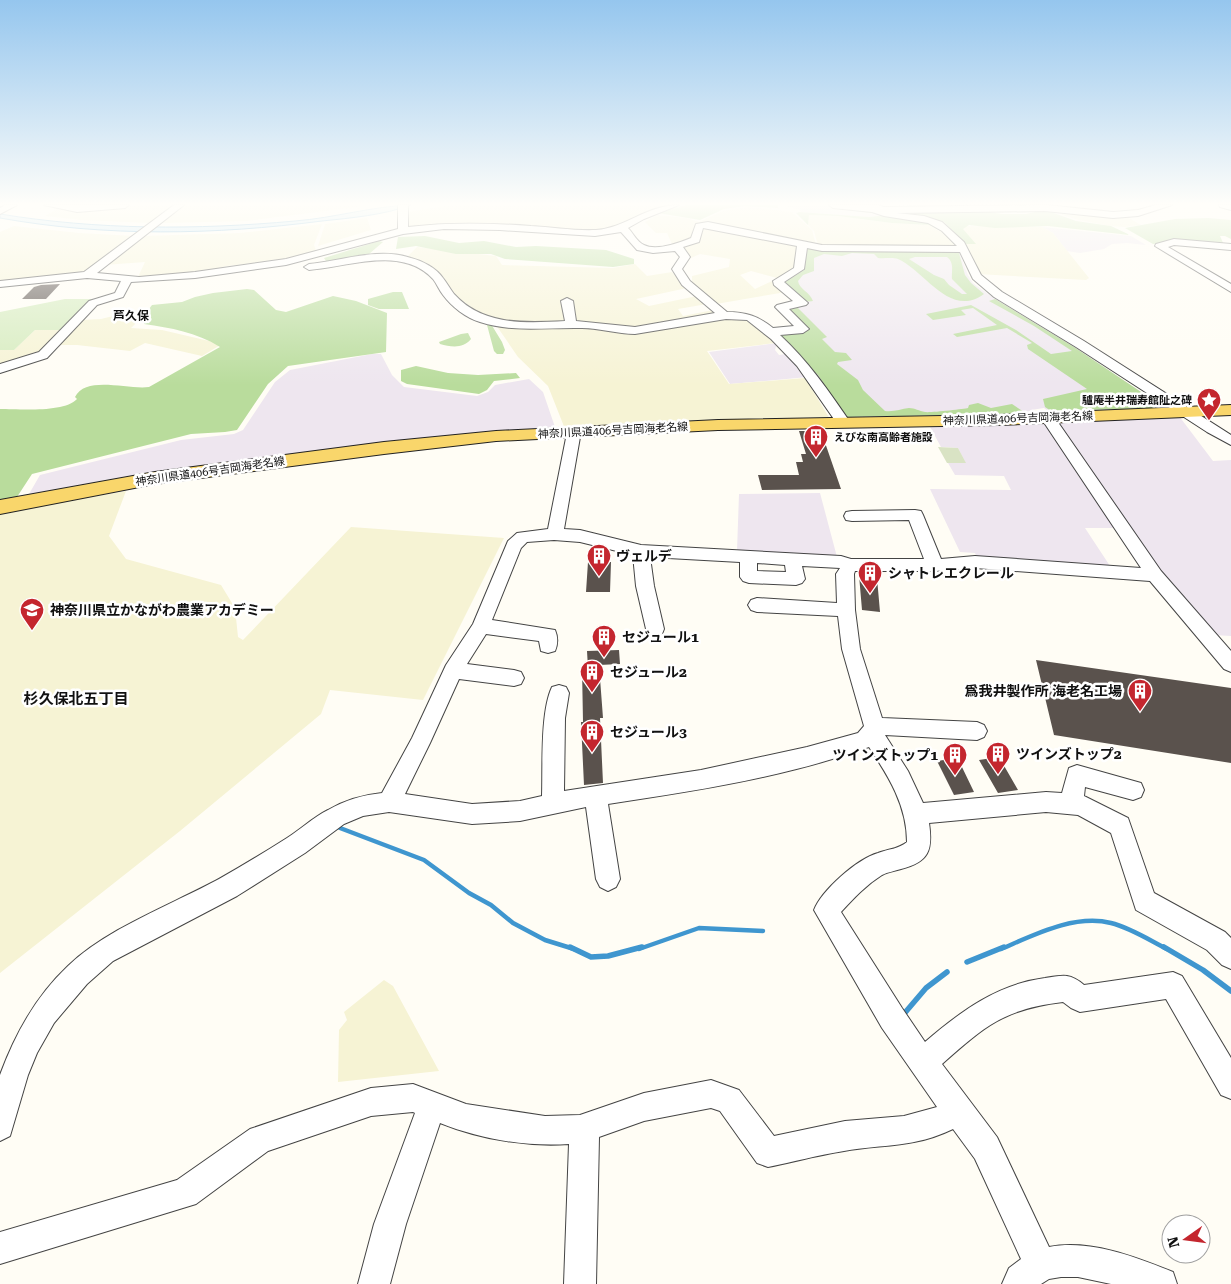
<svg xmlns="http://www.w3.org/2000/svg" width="1231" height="1284" font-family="'Roboto Serif','Noto Sans JP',serif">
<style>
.industrial{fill:#eee6ef}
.farmland{fill:#f6f3d4}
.green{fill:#d5ebbd}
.forest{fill:#b9dc9c;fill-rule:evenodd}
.cemetery{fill:#d9e3c4}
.water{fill:#b9e0f7;stroke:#3f96cf}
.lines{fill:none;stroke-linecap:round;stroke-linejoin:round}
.stream-far1{stroke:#3f96cf;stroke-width:4.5}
.stream{stroke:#3f96cf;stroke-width:5.5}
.building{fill:#5a524d}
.minor-casing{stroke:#444;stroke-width:2}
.major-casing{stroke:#222;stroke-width:2}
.minor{fill:#fff;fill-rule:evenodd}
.major{fill:#f9d66b;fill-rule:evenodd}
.labels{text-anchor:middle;stroke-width:5;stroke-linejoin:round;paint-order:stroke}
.far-poi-label{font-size:11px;font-weight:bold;fill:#111;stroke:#fff;text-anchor:end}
.far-street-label{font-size:11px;fill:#111;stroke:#fff}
.far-neighbourhood-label{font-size:12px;font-weight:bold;fill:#111;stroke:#fff}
.poi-label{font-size:14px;font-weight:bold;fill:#111;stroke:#fff;text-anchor:start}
.neighbourhood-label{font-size:15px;font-weight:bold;fill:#111;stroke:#fff}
</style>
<rect width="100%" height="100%" fill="#fffdf5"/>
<path class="industrial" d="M781,205H825L867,210L886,216L869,217L802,212L799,209Z
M1042,227L1131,236L1146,245L1127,243L1112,244L1104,249L1080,253L1067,251L1053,233Z
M807,247L959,252L968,275L973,283L994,298L1074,347L1156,402V408L1051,413L1044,408L1031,410L1024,414L846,417L818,375L775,336L806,330L785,309L805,305L781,282Z
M777,343L775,350L779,355L786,354L808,377L730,384L709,352Z
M372,354H381L392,375L404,387L477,396L488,392L495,385L529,379L543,392L555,427L426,439L149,472L29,494L40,475L181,440L234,434L243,430L275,382L290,370Z
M1179,416L1213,461L1231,460V636L1214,635L1158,574L1057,424L1059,421Z
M1041,422L1047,424L1116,528H1085L1112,569L978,560L975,553L960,552L930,489L1011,490L1004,476L955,475L948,463L965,462L958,448L941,447L929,425L965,426L967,424Z
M820,493L837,557L737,551L739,494Z"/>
<path class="farmland" d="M137,205H177L151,223L82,220L45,216L57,209L77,210Z
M183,205H373L247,221L160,223Z
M451,205H665L636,216L614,228L591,231L482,223L408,227V212Z
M748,207L792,212L812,230L816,245L797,243L796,268L777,278L751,271L740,275L755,289L772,281L786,292L716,304L692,284V276L729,267L730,259L700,254L691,258L679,242L672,244L667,233H656L645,222L657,215L686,218L699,222L723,211Z
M1062,211L1105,218L1127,217L1141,225L1125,227L1111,226L1079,220L1062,215Z
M809,215L838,216L892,223L929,225L939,231L946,232L959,247L818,246L814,231L808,225Z
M367,218L371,230L318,246L325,224Z
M322,224L314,245L317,253L291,259L227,266L195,273L138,277L145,262L104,265L142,236L240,233Z
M14,226L79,233L135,236L88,271L0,281V232Z
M956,226L1042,227L1053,233L1089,278L1086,280L977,274L968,247H965L949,230Z
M417,247L496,256L502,265L613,268L635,264L647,276L672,272L687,288L636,299L649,306L697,296L707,304L678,309L683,316L713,310L734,319L753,322L776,343L707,351L729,384L805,378L830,419L565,429L548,386L518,357L496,325L453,294L407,257Z
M117,315L143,316L131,328L162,330L222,344L202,356L145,343L130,351L77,345H59L82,320L101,319Z
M35,330H65L39,355L0,367V350H14Z
M126,491L109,536L126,559L221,585L235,608L238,637L243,640L351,527L504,538L423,700L330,690L321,714L180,831L0,973V513Z
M384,980L393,986L439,1071L338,1082L339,1030L347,1020L344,1012Z"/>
<path class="green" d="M65,299H92L65,330H35L14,350H0V312Z"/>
<path class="forest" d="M686,205H778V208L745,206L724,209L700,220L658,213Z
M983,211L1002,214H1026L1039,211L1051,212L1076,221L1111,226L1130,235L1048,226L995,228L969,225L963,229L976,244H966L944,222L907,213Z
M800,212L869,217L886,215L937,225L941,231L929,225L892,223L838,216L809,215L808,225L796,213Z
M1208,218L1231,220V239L1225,236H1220L1224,245L1153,244L1125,228L1175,219Z
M425,236L459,243L484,241L516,247L536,246L606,250L634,259V264L613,267L505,259L491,254H456L416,246L396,249L398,237Z
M379,241L383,242L369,254L335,261H326L324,258Z
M808,248L866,252H956L959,253L965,275L971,283L984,294C950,319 925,271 898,259C892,257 884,259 878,258L874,254L852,253L842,256L824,254L814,258V271L803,275L798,281C799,289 810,292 813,301C802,304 791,291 785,282L804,270V249ZM915,257H947C955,263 951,272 952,279L967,294H962L949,285L944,279L934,275L909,259Z
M247,289L254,290L276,310L286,312L333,296L356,301L387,313L386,352L288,366L268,384L237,430L225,432L191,434L32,474L17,497L0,500V409C19,409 64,413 77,399L75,397C86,375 128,390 149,387L220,347C196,332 171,328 144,324L146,313L152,305L182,302L195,297L213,293Z
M393,292H402L409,309H379L368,305V299Z
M995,299L1074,347L1156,402V408L1051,411L1045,407L1043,399L1087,389L1028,349L1027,345L1032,343L1007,328L957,337L953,334L997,325L973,308L961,310L966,315L933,320L926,314L971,305L1016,330L1051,354L1072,351L1034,326L989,301Z
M794,307H797L827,337L822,339L835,352L846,353L852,360L838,362L837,364L858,380L863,390L885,411C894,412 901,409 909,408C915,408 919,411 925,412C929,413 964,409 968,408L969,405L978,403L991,408L1012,404L1024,412V414L846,417L818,375L775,336L806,330L785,309Z
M491,324L502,342L505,350L503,354H497L494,351L487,325Z
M468,333L471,339C463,349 451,347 440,344L439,342L461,334Z
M416,366L448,373L478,375L516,373L520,378L494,381L487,390L479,394L407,384L401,381V370Z"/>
<path class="cemetery" d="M938,447L958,448L966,463H947Z"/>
<path class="water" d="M411,205C384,215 351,218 322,221C215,235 106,237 0,218V214C98,230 196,230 295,221C334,218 373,206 411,205Z"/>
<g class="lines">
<path class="stream-far1" d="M340,828L424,860L469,893L491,905L513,923L545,940L574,949
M639,949L699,928L763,931
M1001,949C1034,935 1074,914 1111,923C1131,928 1149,940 1167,949"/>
<path class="stream" d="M570,947L591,957L608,956L642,947
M1164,947L1203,970L1231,991
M967,962L1004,947
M903,1015L926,988L947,972"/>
</g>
<path class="building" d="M60,284L46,299H22L34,287L41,285Z
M799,431H821L841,489L762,490L758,475H799L796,462H803L801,454H806Z
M588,562H611L610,592H586Z
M859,575L877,578L880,612L862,610Z
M619,650L620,664L599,665L603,718H600L603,783L584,785L581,722H583L582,668H588L587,651Z
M1036,660L1231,688V763L1054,735Z
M999,757L1018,790L998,793L979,760Z
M957,758L961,765L974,792L954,795L937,761Z"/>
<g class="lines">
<defs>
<path id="minor" d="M5,205H17L0,214V208Z
M44,205H129L125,208L77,212Z
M174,205H184L97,273L139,277L195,272L286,259L398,229V205H408V227C449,222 489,223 531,226C552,227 575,231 596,230C626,228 646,205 679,205L644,219L628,228C633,233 637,242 644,245C656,251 679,243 691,238L696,224L708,222L822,245L957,246L942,231L928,223L884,216L872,212L833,208L829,205H879L883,207L1047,205L1113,212L1138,210L1156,205H1172L1138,216L1113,218L1045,211L897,213L924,216L942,222L964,242L981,275L1002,292L1084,341L1231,435V445L1207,432L1076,347L994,297L973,279L960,252L822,251L807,248L804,269L784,282L808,303L806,305L789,309L809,329L803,333L780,335C809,362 828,390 850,422L843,426L838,425L797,366L771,339L747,320L726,319L635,334C617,334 600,328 582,328C548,327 514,333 480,322C466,318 452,307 443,295C439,290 437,284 433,279C402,245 348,267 309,270L304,267L309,264C341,261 379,247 411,258C423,261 436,268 443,278C447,283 450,289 454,294C483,326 525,323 565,321L561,301L567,298L573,301L576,321L635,327L715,313L682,285L672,269L680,257L675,251L653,253L637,250L621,232L595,236L500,230L444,229L403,234L286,265L195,278L131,282L123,297L97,305L47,358L0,373V364L39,352L89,301L115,293L121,281L87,278L0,287V281L84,272ZM703,228L797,246L794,268L773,281L774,285L793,301L777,305L775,307L794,326L773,328C758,316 746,312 727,312L690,281L682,269L690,257L683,247L699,242Z
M1219,205H1231V210L1220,207Z
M1174,239L1231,244V250L1174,245L1168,247L1231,284V292L1155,246L1156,244Z
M1048,414L1053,415L1161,571L1231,651V672L1224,669L1150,581L975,568L935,571H855L854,574L855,610L860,649L882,718L977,722L984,725L987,731L984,737L977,740L885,735L908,771L923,803L1046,792L1062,793L1069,768L1077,765L1141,783L1144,790L1141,797L1133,800L1085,787L1084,796L1128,818L1154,893L1225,932L1231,938V969L1222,965L1207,950L1136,910L1111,833L1078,815L1046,812L929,823C933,850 929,862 901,869C895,871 888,872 882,875C866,885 854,898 841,912L902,1008L925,1042C961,1011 998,984 1045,978C1063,975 1070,973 1084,985L1173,972L1182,976L1231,1058V1099L1221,1095L1166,999L1080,1012L1071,1008L1063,1002C1004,1009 985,1026 942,1064L997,1137L1049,1247C1090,1239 1136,1257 1173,1272L1177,1284H1111L1078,1277H1061L1049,1279L1041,1284H1002L1009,1268L1021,1259L975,1159L953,1129C914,1148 884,1144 844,1151C818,1155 793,1162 768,1167L757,1163L720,1111L711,1108L644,1121L599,1137L596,1284H564L569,1144C526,1147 480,1139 440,1123L406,1224L390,1284H358L374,1224L415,1113L413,1112L371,1116L268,1151L196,1204L0,1264V1232L177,1180L250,1129L371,1088L413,1084L466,1104L545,1116L580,1115L644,1093L711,1080L739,1090L774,1136L845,1121L904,1116L937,1107L882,1028L814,910C822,890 857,859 878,853C888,849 899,849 907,842C907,806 889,777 869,747C786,777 695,791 608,804L620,879L616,887L608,891L600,887L596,879L586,807L520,821L472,824L389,812L363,816L344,824L305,853L237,896L113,961L87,984L54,1023L37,1053L28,1075L10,1136L0,1141V1075C15,1034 36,996 68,966C106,929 171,905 219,879C242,866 265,852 287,838C301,829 314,817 328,810C345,800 363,795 382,793L412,738L446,665L473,624L508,541L517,533L548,529L568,428H578L580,437L564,529L580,530L641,545L841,556L851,559H924L909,520L852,521L846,520L844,516L846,512L852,511L915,510L921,511L923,515L941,559L975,556L1141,568L1041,418ZM554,540L580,542L633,555L636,586L646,629L648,634L655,636L662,634L664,629L654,586L650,557L740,562V577L743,581L749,583L796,585L802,583L805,579L802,566L840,568L836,574L837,603L757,598L751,600L748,605L751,610L757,612L838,616L842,649L864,726L858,733L807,747L701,770L564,791L565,718L569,693L566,687L559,685L552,687C540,712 543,767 542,796L520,801L472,804L405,794L430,743L459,679L514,686L521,684L524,678L521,672L514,670L467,664L486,634L539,641L541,651L548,653L555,651C558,644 558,637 555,630L492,620L521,548L527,542ZM757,563L785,565L786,572L757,571Z"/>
<path id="major" d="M1231,405V415L998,425L718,430L496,441L384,454L155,484L0,514V500L155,472L384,442L496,431L718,420L998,415Z"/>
</defs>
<use href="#minor" class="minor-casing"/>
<use href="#major" class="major-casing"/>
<use href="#minor" class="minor"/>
<use href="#major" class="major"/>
</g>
<linearGradient id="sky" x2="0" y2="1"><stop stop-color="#95c6ee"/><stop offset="0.53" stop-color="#fffefa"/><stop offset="1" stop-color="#fffefa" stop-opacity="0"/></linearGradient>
<rect width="1231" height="385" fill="url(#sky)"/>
<defs>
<symbol id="sight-pin" viewBox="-11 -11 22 30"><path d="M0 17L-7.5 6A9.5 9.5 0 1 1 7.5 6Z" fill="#c4262e" stroke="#fff"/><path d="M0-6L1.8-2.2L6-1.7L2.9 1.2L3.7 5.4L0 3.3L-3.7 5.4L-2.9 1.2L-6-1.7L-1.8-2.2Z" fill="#fff"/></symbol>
<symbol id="building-pin" viewBox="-11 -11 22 30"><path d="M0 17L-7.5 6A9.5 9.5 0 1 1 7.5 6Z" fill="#c4262e" stroke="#fff"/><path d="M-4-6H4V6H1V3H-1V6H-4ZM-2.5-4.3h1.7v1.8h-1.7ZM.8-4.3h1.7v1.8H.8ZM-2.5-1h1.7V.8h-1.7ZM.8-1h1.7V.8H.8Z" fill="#fff"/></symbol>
<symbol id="university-pin" viewBox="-11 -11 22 30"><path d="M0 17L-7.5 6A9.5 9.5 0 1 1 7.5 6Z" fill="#c4262e" stroke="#fff"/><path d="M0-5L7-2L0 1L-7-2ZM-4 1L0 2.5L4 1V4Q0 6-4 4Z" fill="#fff"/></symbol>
</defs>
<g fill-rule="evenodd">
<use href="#sight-pin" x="1195" y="386" width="28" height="38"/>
<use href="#building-pin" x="802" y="423" width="28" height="38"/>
<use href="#building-pin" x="585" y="542" width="28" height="38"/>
<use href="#building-pin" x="856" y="559" width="28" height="38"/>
<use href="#university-pin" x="18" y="596" width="28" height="38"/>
<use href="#building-pin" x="590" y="623" width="28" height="38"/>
<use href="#building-pin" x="578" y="658" width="28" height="38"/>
<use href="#building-pin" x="1126" y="677" width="28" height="38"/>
<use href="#building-pin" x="578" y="718" width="28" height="38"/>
<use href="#building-pin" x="984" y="740" width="28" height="38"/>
<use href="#building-pin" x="941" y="741" width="28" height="38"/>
</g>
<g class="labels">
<g class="far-poi-label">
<text x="1192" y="404">驢庵半井瑞寿館阯之碑</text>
<text x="834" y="441" text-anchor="start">えびな南高齢者施設</text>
</g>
<g class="far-street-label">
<text transform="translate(1018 418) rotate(-2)" y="4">神奈川県道406号吉岡海老名線</text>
<text transform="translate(613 430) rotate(-3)" y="4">神奈川県道406号吉岡海老名線</text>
<text transform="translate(210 471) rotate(-8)" y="4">神奈川県道406号吉岡海老名線</text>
</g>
<g class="far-neighbourhood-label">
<text x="131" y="320">芦久保</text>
</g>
<g class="poi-label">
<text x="616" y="561">ヴェルデ</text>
<text x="888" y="578">シャトレエクレール</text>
<text x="50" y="615">神奈川県立かながわ農業アカデミー</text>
<text x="622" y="642">セジュール1</text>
<text x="610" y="677">セジュール2</text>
<text x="1122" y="696" text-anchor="end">爲我井製作所 海老名工場</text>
<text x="610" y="737">セジュール3</text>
<text x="1016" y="759">ツインズトップ2</text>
<text x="938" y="760" text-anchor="end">ツインズトップ1</text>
</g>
<g class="neighbourhood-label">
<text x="76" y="704">杉久保北五丁目</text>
</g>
</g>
<g transform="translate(1186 1239) rotate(256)"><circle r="24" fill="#ffffff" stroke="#a0a0a0"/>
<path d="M0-4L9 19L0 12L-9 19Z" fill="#c4262e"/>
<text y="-8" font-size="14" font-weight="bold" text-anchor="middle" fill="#111111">N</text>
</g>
</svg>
